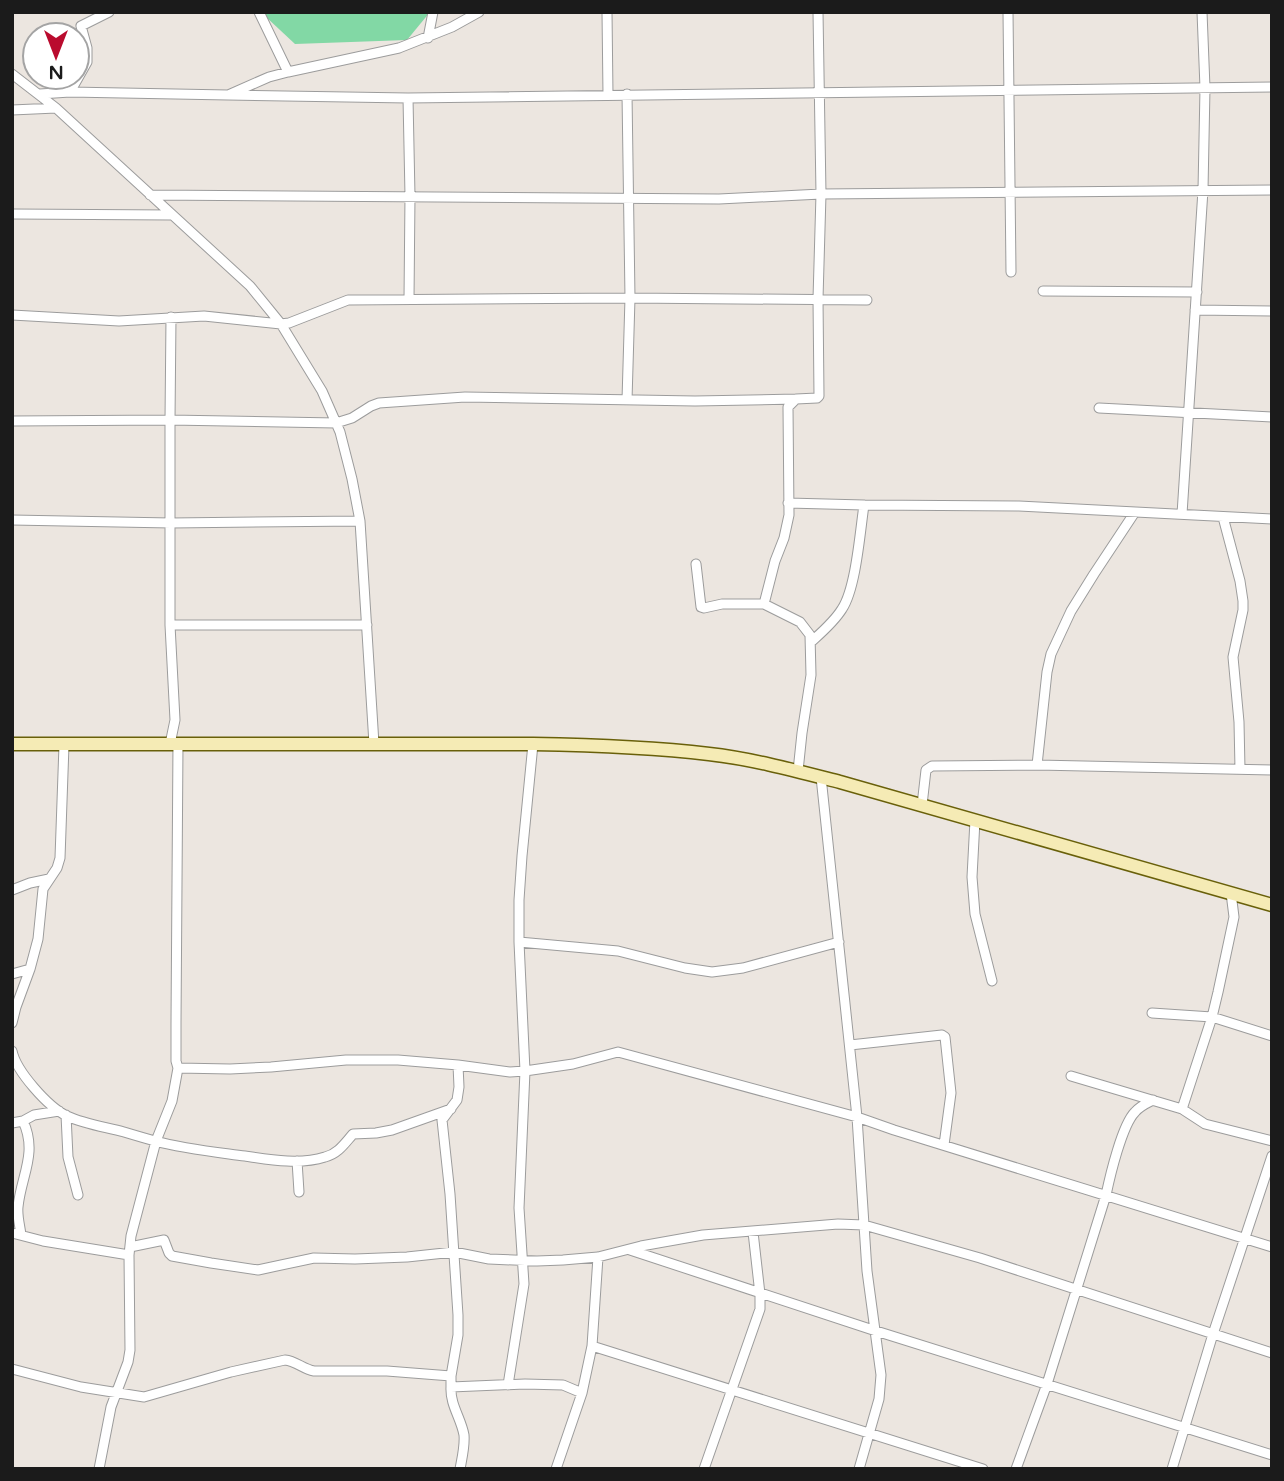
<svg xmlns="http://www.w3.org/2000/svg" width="1284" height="1481" font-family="'Varela Round',sans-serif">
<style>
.pitch{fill:#82d8a5}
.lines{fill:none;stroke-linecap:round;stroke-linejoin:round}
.street-casing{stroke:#9c9c9c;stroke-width:11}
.secondary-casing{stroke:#69600a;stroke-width:15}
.street{stroke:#fff;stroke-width:9}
.secondary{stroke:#f5ebb5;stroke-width:12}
</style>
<rect width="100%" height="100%" fill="#ece6e0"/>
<path class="pitch" d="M264,12H430L407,40L295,44L265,16Z"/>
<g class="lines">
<defs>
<path id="street" d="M259,12L288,72
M607,12L608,95
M1008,12L1011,272
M428,38L433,12
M12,74L56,108L250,286L281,324L322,391L340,432L352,479L360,521L374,744
M70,92L87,62V48L81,26L109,12
M40,94L70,92L228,95L269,77L288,72L399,48L452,27L479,12
M228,95L408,98L1272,87
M408,98L410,196L409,299
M12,110L56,108
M150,195L719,199L821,194L1272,190
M12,214L172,215
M1043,291L1197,292
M1195,310L1272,311
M12,315L119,321L204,316L281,324L289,323L348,300L630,298L867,300
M171,317L170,420V625H367
M627,400L630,298L627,94
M1099,408L1272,417
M12,421L170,420L336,423L352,418L371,406L379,403L465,397L695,401L796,399
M788,503L864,505L1019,506L1272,519
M1182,514L1203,190L1205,88L1202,12
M1223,517L1240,581L1243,601V610L1233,657L1239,722L1240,769
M12,520L171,523L360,521
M696,564L701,607L704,608L722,604H764L800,622L810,635L811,675L802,733L798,771
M764,604L775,561L784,538L789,515L788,407L796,399L817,398L819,396L818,299L821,194L818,12
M811,642C822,632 834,622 842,609C856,588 860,532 864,505
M170,744L175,720L170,625
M1037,765L1047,672L1051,654L1071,611L1094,574L1135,512
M821,777L857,1117L867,1271L881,1375L879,1399L859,1469
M922,805L926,770L932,766L1037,765L1272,770
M975,820L972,877L975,914L992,981
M12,890L30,883L49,879
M519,942L618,951L685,968L712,972L743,968L839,942
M12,974L30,969L38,939L43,889L57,868L60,858L64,745
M1152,1013L1212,1017L1272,1036
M12,1023L16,1007L30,969
M850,1045L942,1035L945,1037L951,1093L944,1145
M12,1051C16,1071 48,1107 67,1116C84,1124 105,1127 124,1132C134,1135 144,1138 155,1141C184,1149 215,1152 245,1156C271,1160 300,1165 325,1157C338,1154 345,1143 353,1134L376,1133L392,1130L451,1109
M178,1068L230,1069L271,1067L346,1060H398L458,1065L510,1072L525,1071L573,1064L618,1052L857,1117L894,1130L1272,1247
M1071,1076L1182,1109L1205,1124L1272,1141
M1182,1109L1212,1017L1218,992L1234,917L1231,893
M66,1115L68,1157L78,1195
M12,1123L23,1121L34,1115L59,1111
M297,1161L299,1192
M12,1233L43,1241L129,1255
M21,1235C20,1226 17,1216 18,1207C21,1176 38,1153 23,1121
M130,1247L164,1240L169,1253L172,1256L211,1263L258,1270L314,1258L355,1259L407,1257L454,1252L489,1259L537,1261L563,1260L598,1257L641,1246L703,1235L838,1224L864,1225L980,1258L1272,1353
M630,1250L876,1331L1272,1455
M592,1346L983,1469
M12,1369L81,1387L144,1397L231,1372L285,1360C296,1361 303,1369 314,1371H387L451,1376V1387L525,1384L563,1385L582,1393
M451,1376L458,1335V1315L450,1194L442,1120L457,1100L459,1087L458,1065
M508,1385L524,1284L519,1208L525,1071L519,942V900L522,856L533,744
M451,1387C450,1405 461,1418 464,1435C465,1446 462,1458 460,1469
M99,1469L111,1407L128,1362L130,1350L129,1255L131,1236L156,1141L172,1101L178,1068L176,1061V1023L178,744
M556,1469L582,1393L592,1346L598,1257
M704,1469L760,1309V1294L753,1232
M1016,1469L1047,1384L1106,1195C1110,1176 1122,1125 1135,1112C1140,1106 1147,1103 1153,1100
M1172,1469L1213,1334L1272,1156"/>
<path id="secondary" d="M12,744H533C592,745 651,747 709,754C753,759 797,771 840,782L1272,905"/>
</defs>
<use href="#street" class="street-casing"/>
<use href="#secondary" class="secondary-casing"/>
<use href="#street" class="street"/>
<use href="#secondary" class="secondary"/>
</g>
<rect width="1284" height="1481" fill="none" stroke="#1b1b1b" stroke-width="28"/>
<g transform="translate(56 56) rotate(180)"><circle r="33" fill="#ffffff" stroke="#a4a4a4" stroke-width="2"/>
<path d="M0-5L12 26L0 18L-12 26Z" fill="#ba0b2e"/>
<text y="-10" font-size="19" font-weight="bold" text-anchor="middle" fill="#1b1b1b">N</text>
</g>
</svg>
